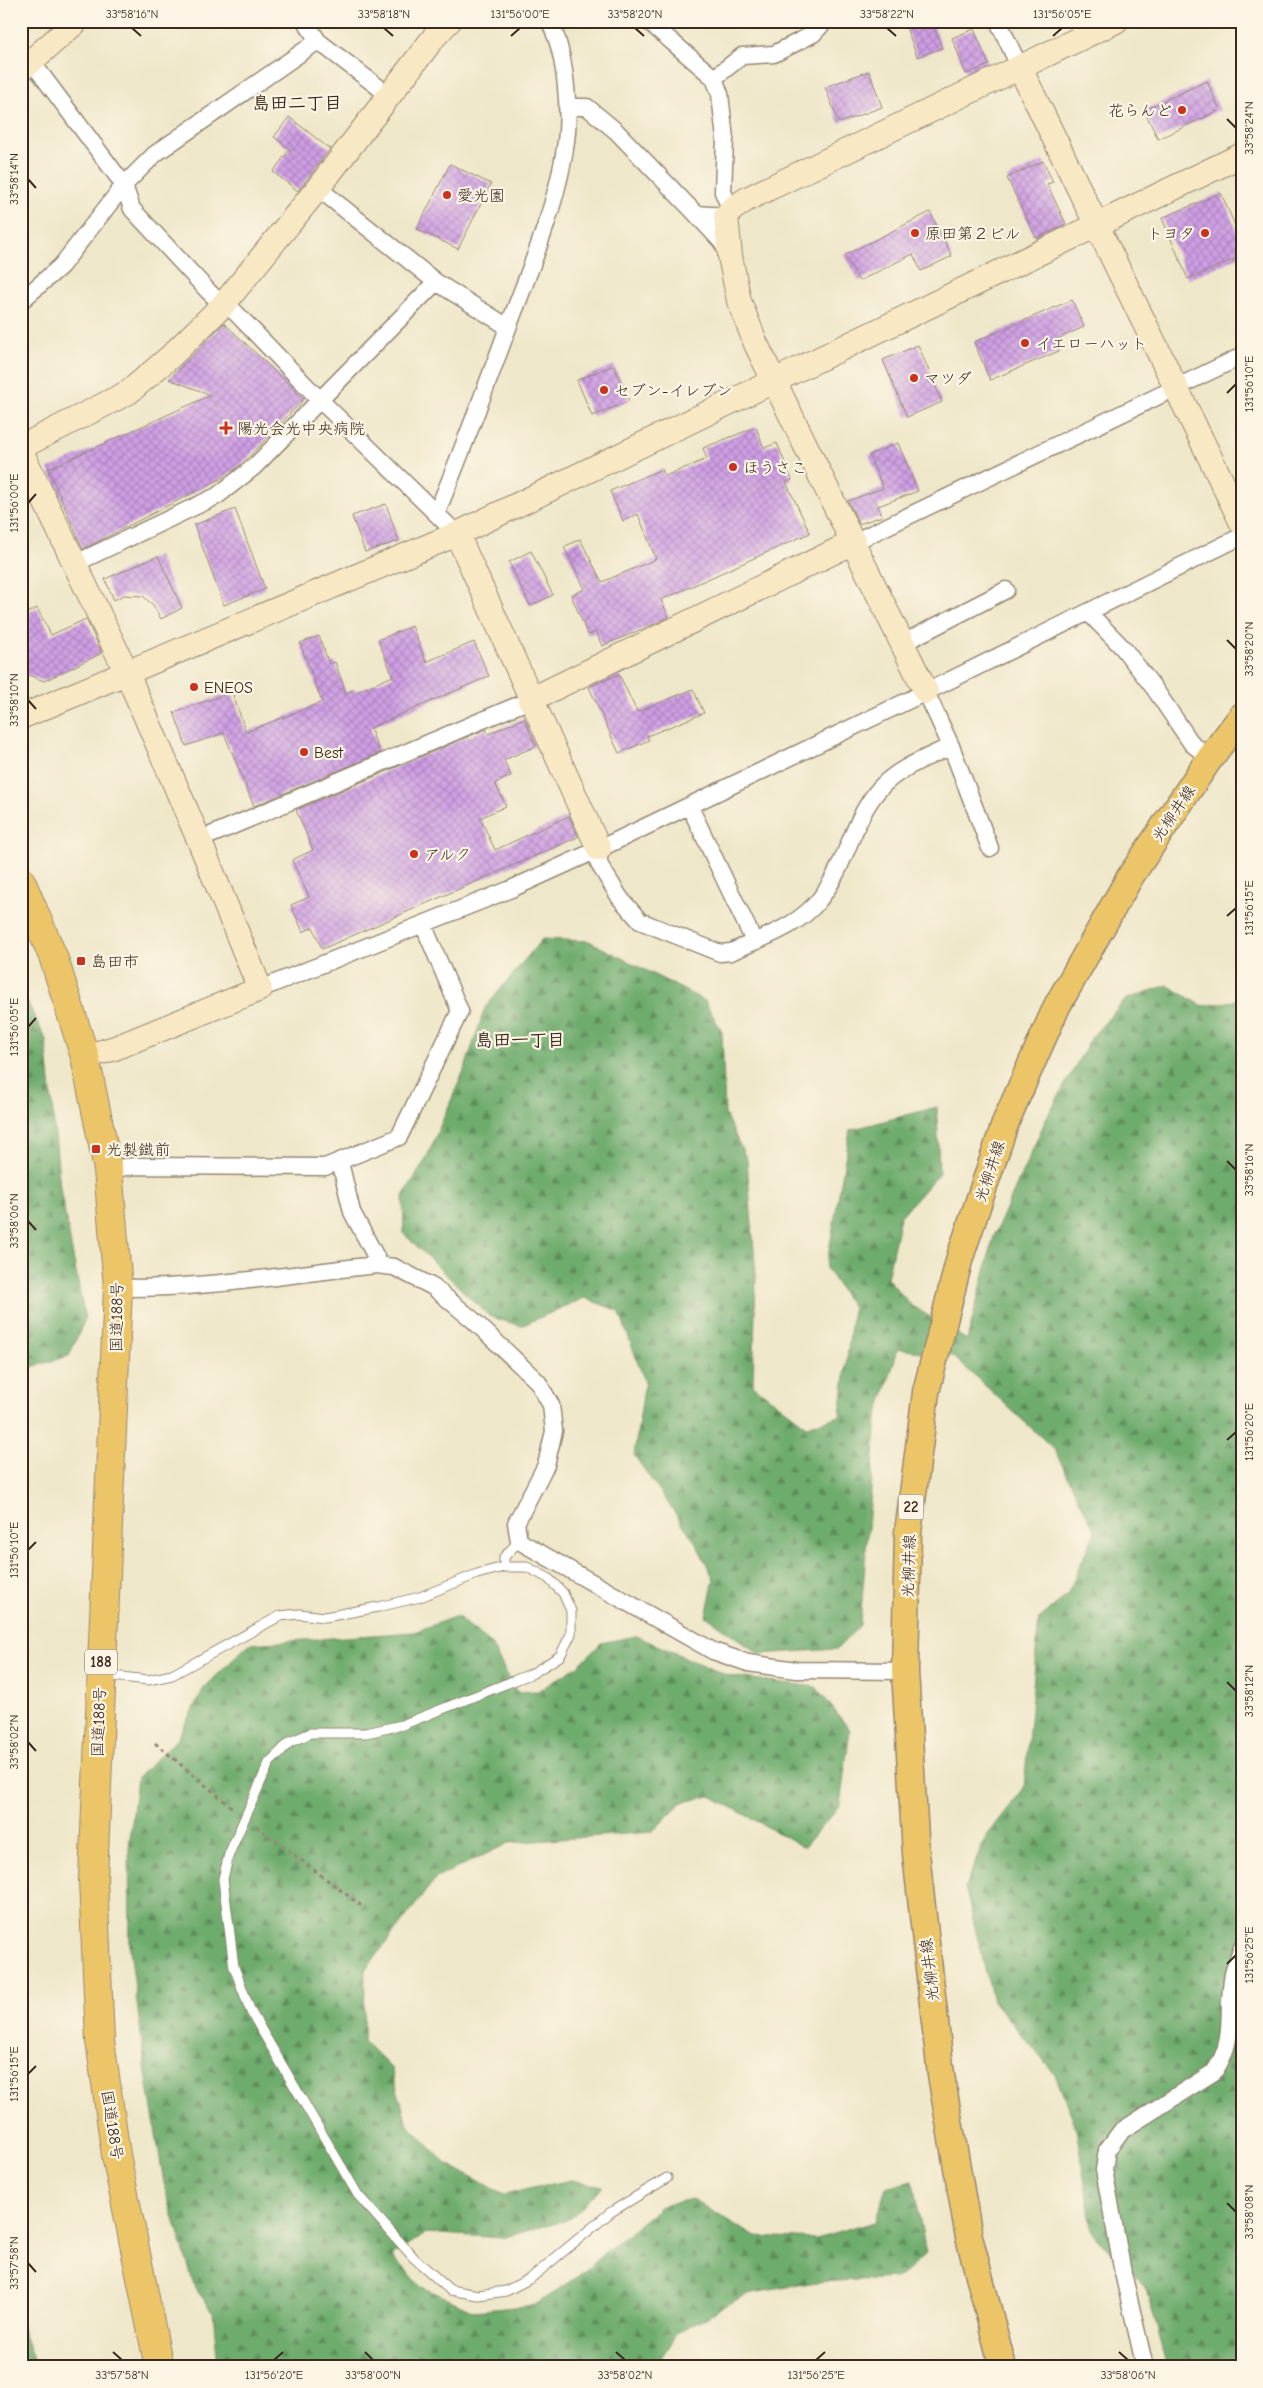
<svg xmlns="http://www.w3.org/2000/svg" width="1263" height="2388" font-family="'Comic Neue','Klee One',sans-serif">
<style>
.forest{fill:url(#forest-firs);stroke:#546b46}
.building{fill:url(#building-cross-hatch)}
.lines{fill:none;stroke-linecap:round;stroke-linejoin:round}
.lane-casing{stroke:#958874;stroke-width:11}
.street-casing{stroke:#958874;stroke-width:19}
.secondary-casing{stroke:#958874;stroke-width:26}
.primary-casing{stroke:#958874;stroke-width:29}
.highway-casing{stroke:#958874;stroke-width:30}
.path{stroke:#958874;stroke-width:3;stroke-dasharray:4 4;stroke-linecap:butt}
.lane{stroke:#fff;stroke-width:9}
.street{stroke:#fff;stroke-width:16}
.secondary{stroke:#f8e8c3;stroke-width:24}
.primary{stroke:#edc569;stroke-width:26}
.highway{stroke:#edc569;stroke-width:28}
.ticks{fill:none;stroke:#3b2a1e;stroke-width:2}
.poi-dot{fill:#c8321e;stroke:#fcf5e5;stroke-width:2}
.labels{text-anchor:middle;stroke-width:4.5;stroke-linejoin:round;paint-order:stroke}
.shield{fill:#fcf5e5;stroke:#75675a;stroke-width:1}
.shield-label{font-size:15px;font-weight:bold;fill:#3b2a1e}
.poi-label{font-size:16px;fill:#3b2a1e;stroke:#fcf5e5;text-anchor:start}
.street-label{font-size:16px;fill:#3b2a1e;stroke:#fcf5e5}
.neighbourhood-label{font-size:18px;font-weight:bold;fill:#3b2a1e;stroke:#fcf5e5}
.neatline{fill:none;stroke:#3b2a1e;stroke-width:2}
.ticks-label{font-size:12px;text-anchor:middle;fill:#3b2a1e}
</style>
<defs>
<pattern id="forest-firs" width="22" height="20" patternUnits="userSpaceOnUse" patternTransform="scale(1.25)"><rect width="22" height="20" fill="#6eac6d"/><path d="M5 1l3.5 6h-7zM16 11l3.5 6h-7z" fill="#5c8c59"/></pattern>
<pattern id="building-cross-hatch" width="8" height="8" patternUnits="userSpaceOnUse" patternTransform="scale(1.25)"><rect width="8" height="8" fill="#cf9fe5"/><path d="M0 0l8 8M0 8l8-8" fill="none" stroke="#a982b9"/></pattern>
</defs>
<rect width="100%" height="100%" fill="#fcf5e5"/>
<filter id="ink" filterUnits="userSpaceOnUse"><feTurbulence type="fractalNoise" baseFrequency=".02" numOctaves="2"/><feDisplacementMap in="SourceGraphic" scale="10" xChannelSelector="R" yChannelSelector="G"/><feConvolveMatrix kernelMatrix="1 2 1 2 8 2 1 2 1" color-interpolation-filters="sRGB"/></filter>
<filter id="wash" filterUnits="userSpaceOnUse"><feTurbulence type="fractalNoise" baseFrequency=".0096" numOctaves="4" result="noise"/><feDisplacementMap in="SourceGraphic" scale="20" xChannelSelector="R" yChannelSelector="G"/><feGaussianBlur stdDeviation="1.12" result="paint"/><feColorMatrix in="noise" values="0 0 0 0 0 0 0 0 0 0 0 0 0 0 0 0 0 1.4 0 .05"/><feComposite in="paint" operator="in"/></filter>
<g filter="url(#wash)">
<rect width="100%" height="100%" fill="#efe7c9"/>
<path class="forest" d="M542,939L589,941L705,1001L722,1032L725,1114L747,1160L756,1276L753,1385L807,1426L840,1416L853,1308L826,1268L850,1130L937,1107L939,1173L900,1217L887,1278L911,1305L967,1340L994,1236L1047,1117L1091,1038L1125,1000L1167,985L1203,1006L1234,1001L1242,993V2367H1168L1145,2285L1093,2234L1076,2128L1055,2074L993,2001L965,1887L986,1837L1024,1788L1039,1619L1067,1595L1095,1531L1054,1449L953,1356L898,1349L877,1418L860,1625L837,1649L759,1654L706,1616L714,1579L696,1543L634,1455L645,1382L619,1311L584,1298L521,1326L489,1316L404,1234L403,1196L426,1159L465,1068L485,1008Z
M21,989L46,1040L60,1188L85,1319L69,1356L21,1370Z
M457,1616L490,1643L517,1692L538,1691L578,1666L601,1643L636,1636L728,1676L816,1687L850,1730L840,1805L804,1847L711,1796L682,1802L652,1832L509,1843L436,1878L365,1970L364,2042L391,2068L407,2123L444,2162L504,2194L572,2180L603,2186L571,2218L502,2238L426,2233L392,2256L420,2286L474,2311L535,2305L581,2274L661,2206L692,2199L754,2236L816,2239L875,2222L886,2188L913,2181L926,2254L899,2278L816,2282L747,2294L677,2333L655,2367H218L213,2311L195,2288L165,2189L146,2073L130,1949L129,1848L137,1778L177,1739L204,1688L249,1644L414,1632Z
M21,2325L22,2329L36,2367H21Z"/>
<g id="blocks">
<path class="building" d="M904,21H932L942,48L917,57Z
M974,29L989,65L966,74L952,38Z
M869,71L882,107L839,123L825,87Z
M1207,81L1220,110L1158,139L1144,110Z
M289,117L330,149L298,191L273,172L290,149L274,137Z
M1043,161L1053,182L1047,184L1066,224L1036,238L1007,178Z
M450,164L491,184L458,249L417,229Z
M1221,193L1242,242V256L1188,279L1162,218Z
M930,212L952,256L921,271L913,254L859,281L845,255Z
M1072,300L1084,327L1055,340L1059,351L990,380L974,342Z
M224,323L304,399L245,461L226,476L83,549L48,469L211,395L169,379Z
M918,345L942,402L907,417L883,360Z
M614,365L629,401L592,416L577,380Z
M756,427L764,448L777,443L792,480L786,482L810,533L661,600L669,617L659,622L602,646L596,632L588,635L571,595L585,589L564,547L580,539L602,582L656,559L638,514L623,521L610,491L662,469L665,476L707,459L703,448Z
M898,443L918,491L878,506L882,516L859,524L848,501L883,488L869,455Z
M386,504L399,541L365,552L352,516Z
M235,509L265,589L224,605L194,525Z
M531,551L553,595L530,606L509,562Z
M158,556L182,608L161,619L153,605L143,596L124,595L114,600L105,579Z
M37,608L51,635L86,619L102,653L44,681L21,672V616Z
M412,626L426,662L474,642L489,676L370,728L380,753L254,806L224,733L186,746L174,712L232,692L246,732L322,702L300,643L319,636L329,664L335,662L346,693L354,689L356,692L393,676L378,640Z
M619,674L637,712L693,689L704,713L647,736L649,740L619,753L589,687Z
M524,718L536,746L504,760L511,776L495,783L506,806L480,818L495,850L569,816L578,837L322,949L313,927L303,932L291,905L309,897L292,860L313,850L296,810L486,729L488,734Z"/>
</g>
</g>
<g filter="url(#ink)">
<use href="#blocks" fill-opacity="0" stroke="#958874" stroke-width="1"/>
<g class="lines">
<defs>
<path id="lane" d="M504,1567V1557L519,1541
M103,1675L148,1680L172,1675L280,1616L299,1614L325,1617L378,1607L420,1597L477,1574L504,1567H527L548,1578L563,1593L571,1611V1634L560,1656L533,1673L402,1725L366,1733H311L290,1742L269,1763L229,1854L223,1879L234,1967L251,2012L358,2195L414,2258L450,2290L478,2295L506,2291L531,2278L611,2212L667,2178"/>
<path id="street" d="M305,21L318,41L390,96
M648,21L714,78L720,94L725,139L723,192L731,210
M998,21L1020,68
M32,62L124,185L132,209L209,292L223,305L235,312L319,399L457,534
M714,78L742,56L774,54L813,34L825,21
M567,107H587L616,131L696,214
M318,188L436,282L508,327
M726,216L696,214L721,241L729,254
M21,301L61,266L124,185L155,154L318,41
M437,512C464,447 488,382 512,317C532,265 557,203 565,148C571,114 566,51 549,21
M854,542L1242,356
M74,564L217,496L254,467L436,282
M1089,613L1123,648L1154,688L1192,744L1210,758
M903,643L1006,590
M926,692L951,746L990,848
M690,807L754,941
M199,840L530,700
M599,849V864L620,898L640,921L720,953L731,952C761,938 798,927 819,900C847,866 852,818 881,787C900,767 927,758 951,746
M260,989L511,889L599,849L926,692L1242,536
M340,1162L352,1212L376,1257V1265
M108,1169L137,1166L325,1167L399,1137L460,1011L423,924
M118,1288C205,1289 291,1274 376,1265L394,1267L433,1287L473,1320L538,1382L551,1405L554,1431L546,1465L516,1523L519,1541L713,1651L748,1663L796,1670L905,1671
M1145,2367L1123,2273L1104,2170L1107,2150L1121,2131L1214,2072C1238,2038 1225,2010 1233,1974C1235,1965 1239,1956 1242,1947"/>
<path id="secondary" d="M1020,68L1242,523
M21,70L77,21
M21,447L129,392L171,356L223,305L318,188L435,36L449,21
M21,451L126,671L199,840L260,989L115,1048L85,1057
M457,534L599,849
M926,692L756,344L739,301L730,256L726,216L731,210L747,199L1116,21
M530,700L854,542
M21,717L457,534L1242,155"/>
<path id="primary" d="M1003,2367L969,2237L941,2075L916,1854L905,1671L908,1533L926,1392L960,1257L1006,1121L1057,1006L1130,877L1210,758L1242,716"/>
<path id="highway" d="M21,881L54,959L85,1057L108,1169L118,1288L93,1879L100,2041L116,2155L159,2367"/>
</defs>
<use href="#lane" class="lane-casing"/>
<use href="#street" class="street-casing"/>
<use href="#secondary" class="secondary-casing"/>
<use href="#primary" class="primary-casing"/>
<use href="#highway" class="highway-casing"/>
<path class="path" d="M155,1743L235,1810
M256,1826L363,1907"/>
<use href="#lane" class="lane"/>
<use href="#street" class="street"/>
<use href="#secondary" class="secondary"/>
<use href="#primary" class="primary"/>
<use href="#highway" class="highway"/>
</g>
</g>
<path class="ticks" d="M132,28L141,36M384,28L393,36M635,28L644,36M887,28L896,36M511,36L520,28M1053,36L1062,28M1227,119L1236,128M28,179L36,188M1227,393L1236,384M28,503L36,494M1227,640L1236,649M28,700L36,709M1227,916L1236,908M28,1027L36,1018M1227,1161L1236,1170M28,1221L36,1230M1227,1440L1236,1432M28,1550L36,1542M1227,1682L1236,1691M28,1742L36,1751M1227,1964L1236,1955M28,2074L36,2066M1227,2203L1236,2212M28,2263L36,2272M113,2352L122,2360M365,2352L373,2360M616,2352L625,2360M1119,2352L1128,2360M274,2360L283,2352M816,2360L825,2352"/>
<g class="poi-dot">
<circle cx="1182" cy="110" r="5"/>
<circle cx="447" cy="195" r="5"/>
<circle cx="915" cy="233" r="5"/>
<circle cx="1205" cy="233" r="5"/>
<circle cx="1025" cy="343" r="5"/>
<circle cx="914" cy="378" r="5"/>
<circle cx="604" cy="390" r="5"/>
<path d="M223.5 420.5h5v5h5v5h-5v5h-5v-5h-5v-5h5z"/>
<circle cx="733" cy="467" r="5"/>
<circle cx="194" cy="687" r="5"/>
<circle cx="304" cy="752" r="5"/>
<circle cx="414" cy="854" r="5"/>
<rect x="76" y="956" width="10" height="10" rx="2.5"/>
<rect x="91" y="1144" width="10" height="10" rx="2.5"/>
</g>
<g class="labels">
<g class="shield">
<rect x="898.5" y="1494.5" width="25" height="25" rx="4"/>
<rect x="85" y="1649.5" width="32" height="25" rx="4"/>
</g>
<g class="shield-label">
<text x="911" y="1512">22</text>
<text x="101" y="1667">188</text>
</g>
<g class="poi-label">
<text x="1172" y="116" text-anchor="end">花らんど</text>
<text x="457" y="201">愛光園</text>
<text x="925" y="239">原田第２ビル</text>
<text x="1195" y="239" text-anchor="end">トヨタ</text>
<text x="1035" y="349">イエローハット</text>
<text x="924" y="384">マツダ</text>
<text x="614" y="396">セブン-イレブン</text>
<text x="237" y="434">陽光会光中央病院</text>
<text x="743" y="473">ほうさこ</text>
<text x="204" y="693">ENEOS</text>
<text x="314" y="758">Best</text>
<text x="424" y="860">アルク</text>
<text x="91" y="967">島田市</text>
<text x="106" y="1155">光製鐵前</text>
</g>
<g class="street-label">
<text transform="translate(1173 813) rotate(-56)" y="6">光柳井線</text>
<text transform="translate(989 1171) rotate(-72)" y="6">光柳井線</text>
<text transform="translate(116 1317) rotate(-89)" y="6">国道188号</text>
<text transform="translate(908 1566) rotate(-88)" y="6">光柳井線</text>
<text transform="translate(98 1722) rotate(-88)" y="6">国道188号</text>
<text transform="translate(929 1970) rotate(-97)" y="6">光柳井線</text>
<text transform="translate(113 2125) rotate(81)" y="6">国道188号</text>
</g>
<g class="neighbourhood-label">
<text x="297" y="109">島田二丁目</text>
<text x="520" y="1046">島田一丁目</text>
</g>
</g>
<rect width="1263" height="2388" fill="none" stroke="#fcf5e5" stroke-width="55"/>
<rect x="28" y="28" width="1208" height="2332" class="neatline"/>
<g class="ticks-label">
<text x="132" y="18">33°58'16"N</text>
<text x="384" y="18">33°58'18"N</text>
<text x="520" y="18">131°56'00"E</text>
<text x="635" y="18">33°58'20"N</text>
<text x="887" y="18">33°58'22"N</text>
<text x="1062" y="18">131°56'05"E</text>
<text transform="translate(1249 128) rotate(-90)" y="4">33°58'24"N</text>
<text transform="translate(14 179) rotate(-90)" y="4">33°58'14"N</text>
<text transform="translate(1249 384) rotate(-90)" y="4">131°56'10"E</text>
<text transform="translate(14 503) rotate(-90)" y="4">131°56'00"E</text>
<text transform="translate(1249 649) rotate(-90)" y="4">33°58'20"N</text>
<text transform="translate(14 700) rotate(-90)" y="4">33°58'10"N</text>
<text transform="translate(1249 908) rotate(-90)" y="4">131°56'15"E</text>
<text transform="translate(14 1027) rotate(-90)" y="4">131°56'05"E</text>
<text transform="translate(1249 1170) rotate(-90)" y="4">33°58'16"N</text>
<text transform="translate(14 1221) rotate(-90)" y="4">33°58'06"N</text>
<text transform="translate(1249 1432) rotate(-90)" y="4">131°56'20"E</text>
<text transform="translate(14 1550) rotate(-90)" y="4">131°56'10"E</text>
<text transform="translate(1249 1691) rotate(-90)" y="4">33°58'12"N</text>
<text transform="translate(14 1742) rotate(-90)" y="4">33°58'02"N</text>
<text transform="translate(1249 1955) rotate(-90)" y="4">131°56'25"E</text>
<text transform="translate(14 2074) rotate(-90)" y="4">131°56'15"E</text>
<text transform="translate(1249 2212) rotate(-90)" y="4">33°58'08"N</text>
<text transform="translate(14 2263) rotate(-90)" y="4">33°57'58"N</text>
<text x="122" y="2379">33°57'58"N</text>
<text x="274" y="2379">131°56'20"E</text>
<text x="373" y="2379">33°58'00"N</text>
<text x="625" y="2379">33°58'02"N</text>
<text x="816" y="2379">131°56'25"E</text>
<text x="1128" y="2379">33°58'06"N</text>
</g>
</svg>
